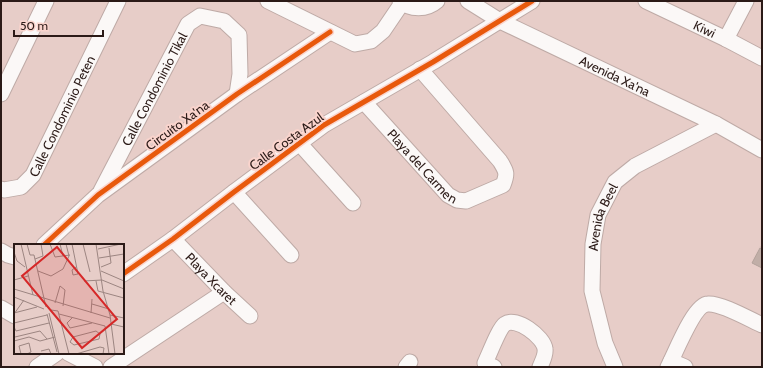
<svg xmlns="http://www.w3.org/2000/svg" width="763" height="368" font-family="Cabin,sans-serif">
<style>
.building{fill:#c1aea7;stroke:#b4a29b;filter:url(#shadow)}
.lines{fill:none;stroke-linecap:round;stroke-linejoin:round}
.minor-casing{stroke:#beaaa6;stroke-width:17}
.minor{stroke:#fbf8f7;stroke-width:15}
.cycleway-casing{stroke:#fad4cd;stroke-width:8}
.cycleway{stroke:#e8590c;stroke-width:5}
.labels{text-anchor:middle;stroke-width:4;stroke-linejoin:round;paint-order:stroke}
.street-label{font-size:13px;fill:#2b1a17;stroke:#fad4cd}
.inset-road{fill:none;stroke:#9c8581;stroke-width:1}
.view{fill:#d62828;fill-opacity:0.15;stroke:#d62828;stroke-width:2}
.inset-edge{fill:none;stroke:#2b1a17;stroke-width:2}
</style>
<defs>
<filter id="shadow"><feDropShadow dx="3.5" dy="-3.5" stdDeviation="1" flood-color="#0004"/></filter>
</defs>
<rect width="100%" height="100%" fill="#e7cdc8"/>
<path class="building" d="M760,248L762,250V268L752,263Z"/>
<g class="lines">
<defs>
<g id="minor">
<path d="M268,1L355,44L371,41L383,31L402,3"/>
<path d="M400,1C410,10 427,10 437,1"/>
<path id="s1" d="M468,1L500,21L716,124L762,150"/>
<path id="s2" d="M646,1L726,39L762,58"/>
<path d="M726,39L746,1"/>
<path d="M1,94L46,1"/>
<path id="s3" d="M364,102L448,195L457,200L466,201L503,185C508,173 506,171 500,161L420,69"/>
<path d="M300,144L353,203"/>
<path id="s4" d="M1,189L4,190L21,187L33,175L118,1"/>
<path id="s5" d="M101,191L188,24L200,16L224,21L239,35L240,74L237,94"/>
<path d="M234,192L291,255"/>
<path id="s6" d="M173,239L224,292L250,316"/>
<path d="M44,245L98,195L237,94L330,32"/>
<path d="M1,251L8,255L15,257"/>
<path d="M123,274L173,239L234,192L324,125L433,62L532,1"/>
<path d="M1,308L15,316"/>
<path d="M68,353L95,367"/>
<path d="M671,361L685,367"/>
<path d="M37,367L57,353"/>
<path d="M111,367L224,292"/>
<path d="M406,367L410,362"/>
<path d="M494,367L485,363C489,355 499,328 505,324C516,316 544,337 545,349C546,355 542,362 540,367"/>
<path id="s7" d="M615,367L605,343L592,291L593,244L598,215L615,182L635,166L716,124"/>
<path d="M668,367C675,354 694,304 708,304C721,303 749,319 762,325"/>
</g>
</defs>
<use href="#minor" class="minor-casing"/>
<use href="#minor" class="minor"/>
<defs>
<path id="cycleway" d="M44,245L98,195L237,94L330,32
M123,274L173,239L234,192L324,125L433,62L532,1"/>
</defs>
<use href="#cycleway" class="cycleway-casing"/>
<use href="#cycleway" class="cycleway"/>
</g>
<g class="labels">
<g class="street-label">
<text dy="5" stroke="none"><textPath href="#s2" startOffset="65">Kiwi</textPath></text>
<text dy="5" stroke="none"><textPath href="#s1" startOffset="165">Avenida Xa'na</textPath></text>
<text dy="5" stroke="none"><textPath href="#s5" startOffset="115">Calle Condominio Tikal</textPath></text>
<text dy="5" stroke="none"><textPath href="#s4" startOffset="103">Calle Condominio Peten</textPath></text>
<text transform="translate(177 125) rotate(-36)" y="5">Circuito Xa'na</text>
<text transform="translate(286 141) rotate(-36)" y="5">Calle Costa Azul</text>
<text dy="5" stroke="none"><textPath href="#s3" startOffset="87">Playa del Carmen</textPath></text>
<text dy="5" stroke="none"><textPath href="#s7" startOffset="155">Avenida Beel</textPath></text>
<text dy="5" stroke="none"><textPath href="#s6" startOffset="55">Playa Xcaret</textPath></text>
</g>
</g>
<g transform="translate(14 244)">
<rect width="110" height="110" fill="#e7cdc8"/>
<path class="inset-road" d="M7,0L19,51M13,0L16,11H20L32,63M36,0L41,13L56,11M46,0L49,12M58,0L64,30L59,31L58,26L62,23M69,0L76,28M82,0L89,47L96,71L101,110M84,5L107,0M0,8L3,17L11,23M85,14L110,10M21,15L29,12L27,0M87,23L97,19L95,4M24,27L37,32L49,25L55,12L52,0M87,27L110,37M0,36L14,32M70,37L88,36L110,45M82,37L84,47L110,54M0,45L96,74M0,53L30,65M41,59L46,42L51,46L49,62M78,60L95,65M37,66L44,67L55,110M0,69L23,63M35,69L45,110M77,69L78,55M0,70L10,56M33,70L43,108M45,70L91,82L95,110M96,71L110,74M58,74L53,79L56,84L78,79M0,79L33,71M97,80L110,83M0,83L2,87L35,79M82,87L86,90L85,95L60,101L56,98L59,93ZM1,93L26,87L33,95M0,97L15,93L26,97L41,93M27,107L35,105L37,110M7,110L5,102L15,99L17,108L13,110M62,110L86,103L90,104L89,110"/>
<path class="view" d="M43,3L103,75L68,104L8,32Z"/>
<rect width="110" height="110" class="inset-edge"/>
</g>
<rect width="763" height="368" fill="none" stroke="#2b1a17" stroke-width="4"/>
<path d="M14 30v6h89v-6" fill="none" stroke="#2b1a17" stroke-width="2"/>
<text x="20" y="30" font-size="12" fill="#2b1a17" stroke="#fad4cd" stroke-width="3" paint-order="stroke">50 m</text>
</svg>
